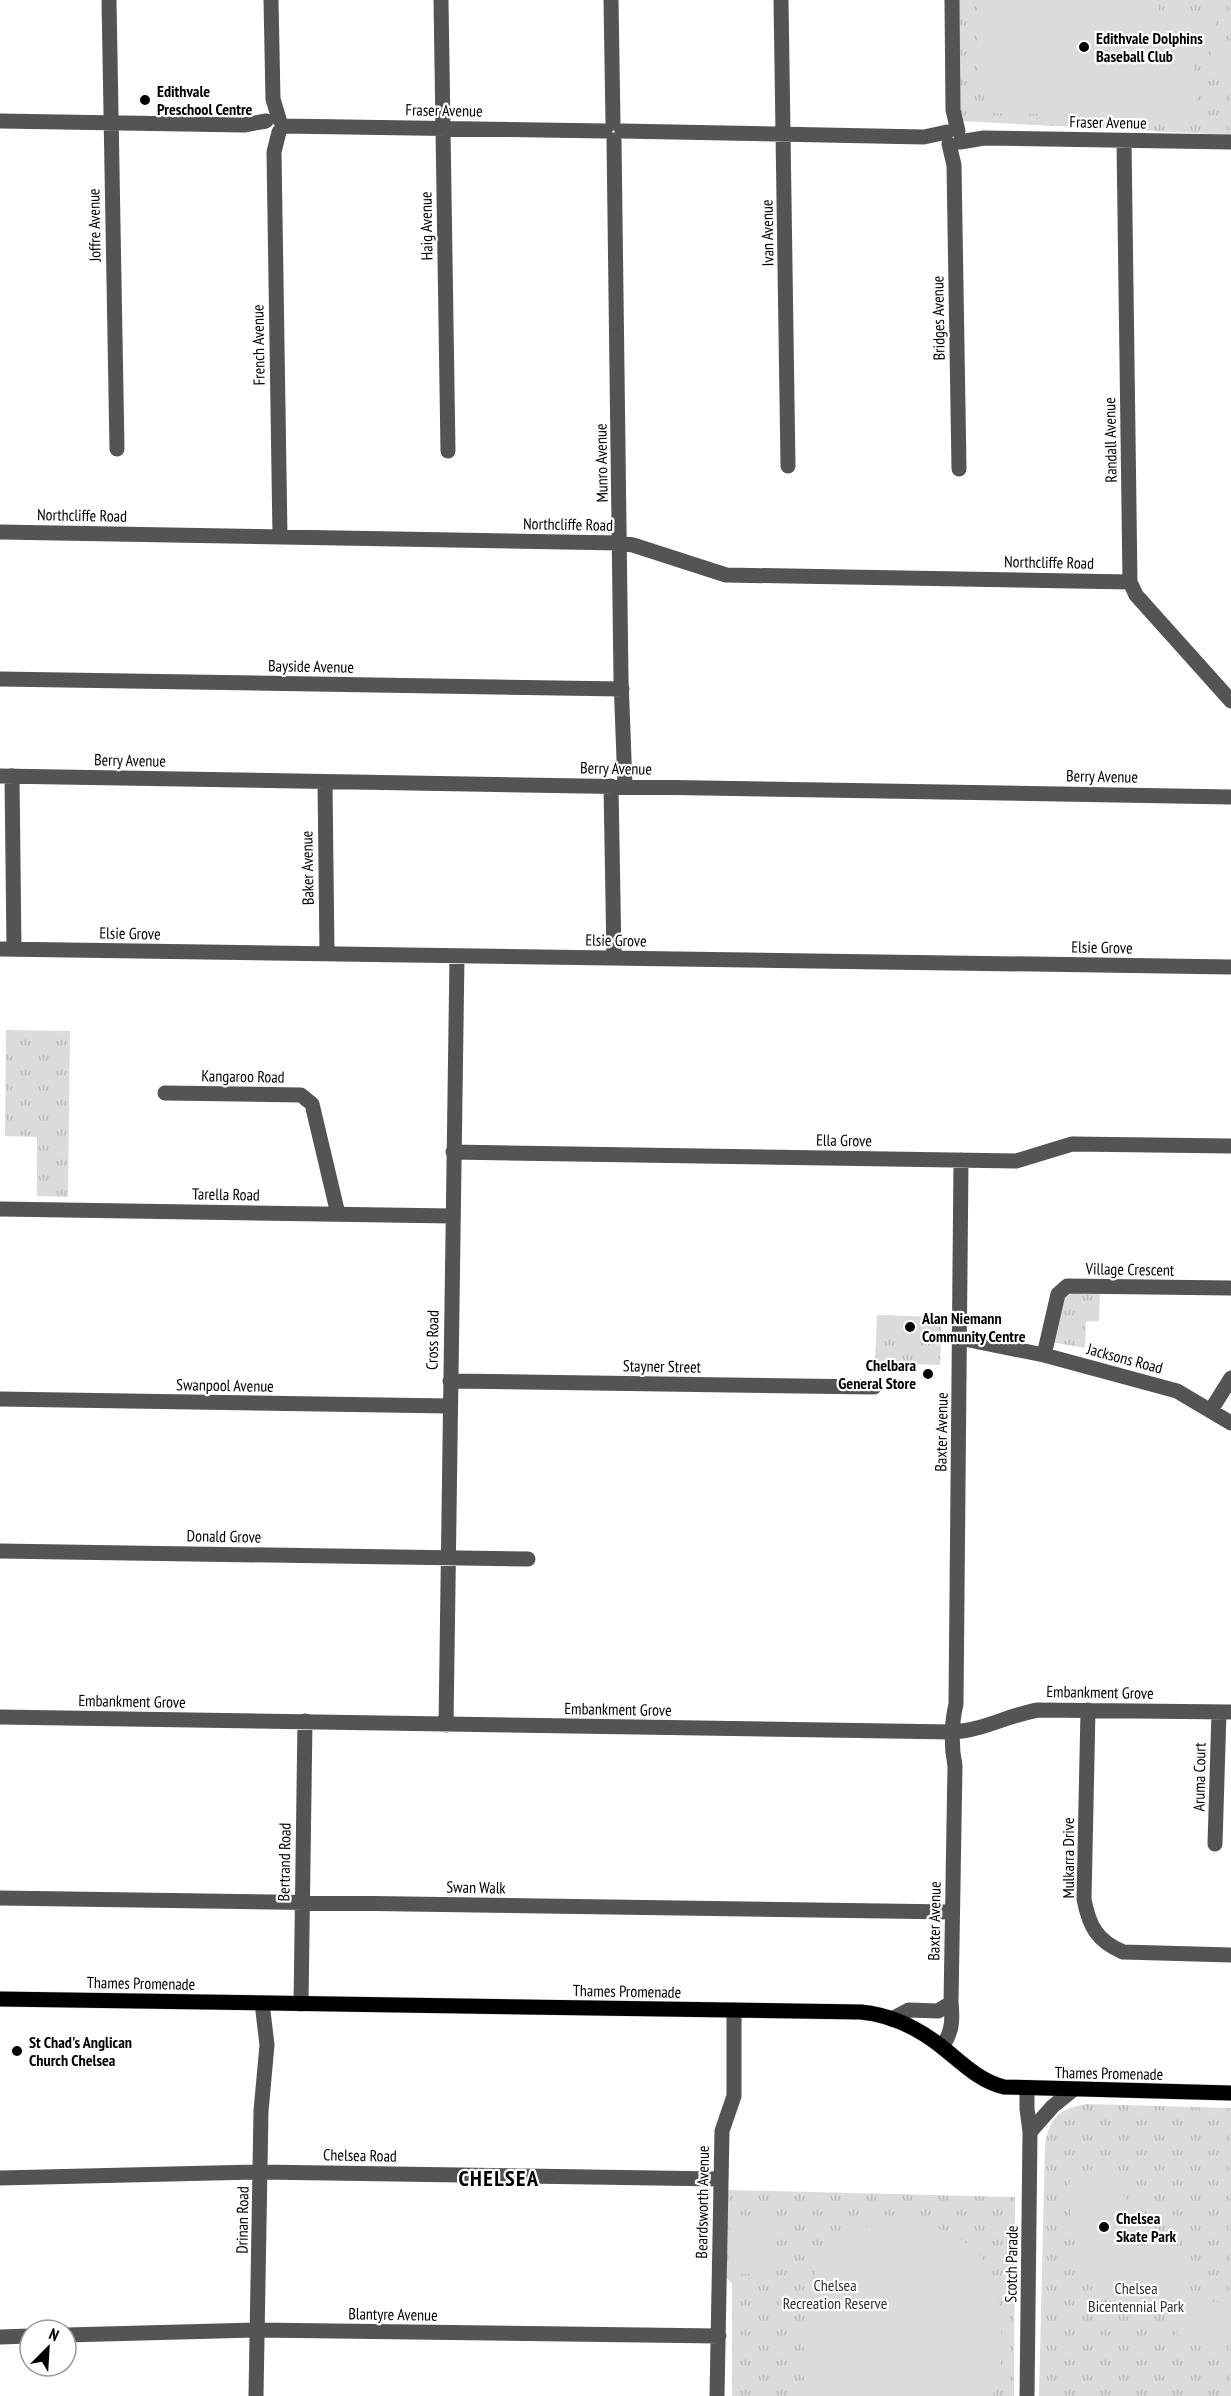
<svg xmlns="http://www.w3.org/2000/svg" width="1231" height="2396" font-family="'PT Sans Narrow',sans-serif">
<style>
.park{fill:url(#park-tufts)}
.garden{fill:#dbdbdb}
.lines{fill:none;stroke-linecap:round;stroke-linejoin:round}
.major-casing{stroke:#dbdbdb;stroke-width:16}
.minor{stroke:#545454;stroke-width:15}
.major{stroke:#000;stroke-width:15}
.poi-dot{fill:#000;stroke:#fff;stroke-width:2}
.labels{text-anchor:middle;stroke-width:4.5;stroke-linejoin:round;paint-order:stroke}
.poi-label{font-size:16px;font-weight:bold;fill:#000;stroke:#fff;text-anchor:start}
.street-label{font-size:16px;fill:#000;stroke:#fff}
.park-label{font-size:16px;fill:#323232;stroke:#fff}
.district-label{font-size:22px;font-weight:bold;letter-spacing:1.5px;fill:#000;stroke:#fff}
</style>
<defs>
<pattern id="park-tufts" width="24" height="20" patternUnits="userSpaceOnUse" patternTransform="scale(1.5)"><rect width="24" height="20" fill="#dbdbdb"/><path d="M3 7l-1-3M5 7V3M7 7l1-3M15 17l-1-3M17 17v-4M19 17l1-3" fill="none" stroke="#bababa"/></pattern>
</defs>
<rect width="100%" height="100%" fill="#fff"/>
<path class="park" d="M959,0H1231V135L959,121Z
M6,1030L70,1031L68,1197L37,1196V1137L5,1136Z
M1076,1291H1100L1099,1321L1086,1322L1085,1348L1051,1342L1062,1299Z
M877,1315L942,1317L940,1365L875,1363Z
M1086,2104L1231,2108V2396H1039L1045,2144C1050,2117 1059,2109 1086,2104Z
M728,2190L1015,2197L1014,2396H732V2283L725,2277Z"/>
<path class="garden" d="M978,0H1157L1158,11H1181C1184,15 1187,19 1188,23C1191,41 1201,104 1194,118L992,113L977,82Z
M1203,0H1213L1218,39L1231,64V81C1208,59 1203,30 1203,0Z
M1070,2175L1110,2176L1136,2214L1134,2245L1161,2249L1183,2271L1180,2299L1231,2303V2339L1177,2335L1179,2300L1124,2303C1111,2290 1094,2278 1084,2263C1070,2244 1068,2198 1070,2175Z
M731,2219H777L776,2274H729Z
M915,2220C937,2228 968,2238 982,2258C1002,2285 1004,2342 1000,2374C999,2382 995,2389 992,2396H810L803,2373L805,2301L811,2280L826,2255L851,2235L874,2223Z"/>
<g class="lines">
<defs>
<path id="major" d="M0,1999L861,2012C892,2015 918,2028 942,2047C961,2062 979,2081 1004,2087L1231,2093"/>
</defs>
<use href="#major" class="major-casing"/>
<path class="minor" d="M109,0L117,449
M271,0L273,99L279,119
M441,0L448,451
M611,0L613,123
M781,0L788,466
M952,0L953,110L958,131
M0,121L244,125L266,121
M282,126L605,131
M622,131L924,137L947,132
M279,132L274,152L280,537
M614,140L621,679L625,786
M1124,141L1130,582L1136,595L1231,701
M960,142L984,138L1231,142
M949,144L954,165L959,469
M0,532L619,543L633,545L726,575L1130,582
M0,679L622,689
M0,776L1231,797
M12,776L14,949
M325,782L327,954
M611,786L614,957
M0,949L1231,967
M165,1093L301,1095L312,1104L338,1214
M453,1152L1016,1161L1072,1144L1231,1146
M0,1209L452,1216
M959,1338L1044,1355L1177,1391L1231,1423
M1044,1355L1058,1294L1067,1286L1231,1288
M450,1381L874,1387
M0,1399L449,1406
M1211,1410L1231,1378
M0,1551L528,1559
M1088,1710L1084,1899C1089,1926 1097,1941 1123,1952L1231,1955
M0,1717L952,1732C982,1731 1008,1715 1038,1710L1231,1712
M446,1725L457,956
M1215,1844L1219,1712
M0,1898L952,1912
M301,2004L305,1721
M892,2019L909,2010L938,2011L951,2003
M942,2047C952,2032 953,2021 951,2003L955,1766C951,1745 951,1725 956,1704L961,1160
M1027,2089V2109L1030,2132L1027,2396
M1030,2132L1053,2106L1073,2090
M0,2178L261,2172L720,2179
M66,2335L257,2330L719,2336
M0,2337L30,2336
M256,2396L261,2111L267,2045L262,2003
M717,2396L722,2131L734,2096V2010"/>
<use href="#major" class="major"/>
</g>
<g class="poi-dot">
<circle cx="1084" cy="47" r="6"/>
<circle cx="145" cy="100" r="6"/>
<circle cx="910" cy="1327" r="6"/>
<circle cx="928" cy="1374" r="6"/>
<circle cx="17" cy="2051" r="6"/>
<circle cx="1104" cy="2227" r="6"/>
</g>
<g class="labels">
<g class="poi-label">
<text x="1096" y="44">Edithvale Dolphins<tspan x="1096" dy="18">Baseball Club</tspan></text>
<text x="157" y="97">Edithvale<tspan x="157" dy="18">Preschool Centre</tspan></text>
<text x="922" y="1324">Alan Niemann<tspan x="922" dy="18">Community Centre</tspan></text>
<text x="916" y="1371" text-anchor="end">Chelbara<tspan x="916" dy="18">General Store</tspan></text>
<text x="29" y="2048">St Chad's Anglican<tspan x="29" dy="18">Church Chelsea</tspan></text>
<text x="1116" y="2224">Chelsea<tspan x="1116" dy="18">Skate Park</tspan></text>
</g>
<g class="street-label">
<text transform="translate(444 110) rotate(1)" y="6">Fraser Avenue</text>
<text transform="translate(1108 122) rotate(1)" y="6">Fraser Avenue</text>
<text transform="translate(94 225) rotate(-91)" y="6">Joffre Avenue</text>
<text transform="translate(426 226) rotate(-91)" y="6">Haig Avenue</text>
<text transform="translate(767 233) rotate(-91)" y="6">Ivan Avenue</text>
<text transform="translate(938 318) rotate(-91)" y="6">Bridges Avenue</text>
<text transform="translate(258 345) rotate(-91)" y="6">French Avenue</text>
<text transform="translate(1110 440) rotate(-91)" y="6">Randall Avenue</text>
<text transform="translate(601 463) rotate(-91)" y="6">Munro Avenue</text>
<text transform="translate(82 515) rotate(1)" y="6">Northcliffe Road</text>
<text transform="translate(568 524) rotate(1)" y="6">Northcliffe Road</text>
<text transform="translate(1049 562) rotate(1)" y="6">Northcliffe Road</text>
<text transform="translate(311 666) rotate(1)" y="6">Bayside Avenue</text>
<text transform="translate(130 760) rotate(1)" y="6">Berry Avenue</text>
<text transform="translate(616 768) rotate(1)" y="6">Berry Avenue</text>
<text transform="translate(1102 776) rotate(1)" y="6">Berry Avenue</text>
<text transform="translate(307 868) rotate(-91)" y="6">Baker Avenue</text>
<text transform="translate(130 933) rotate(1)" y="6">Elsie Grove</text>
<text transform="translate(616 940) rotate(1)" y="6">Elsie Grove</text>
<text transform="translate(1102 947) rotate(1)" y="6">Elsie Grove</text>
<text transform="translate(243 1076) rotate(1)" y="6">Kangaroo Road</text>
<text transform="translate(844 1140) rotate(1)" y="6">Ella Grove</text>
<text transform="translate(226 1194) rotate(1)" y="6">Tarella Road</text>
<text transform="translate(1130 1269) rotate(1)" y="6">Village Crescent</text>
<text transform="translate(432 1340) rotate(-89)" y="6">Cross Road</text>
<text transform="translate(1125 1358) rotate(15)" y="6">Jacksons Road</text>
<text transform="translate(662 1366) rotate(1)" y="6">Stayner Street</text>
<text transform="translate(225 1385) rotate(1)" y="6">Swanpool Avenue</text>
<text transform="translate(941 1432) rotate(-89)" y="6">Baxter Avenue</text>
<text transform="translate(224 1536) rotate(1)" y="6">Donald Grove</text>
<text transform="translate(1100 1692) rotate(1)" y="6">Embankment Grove</text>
<text transform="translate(132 1701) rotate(1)" y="6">Embankment Grove</text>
<text transform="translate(618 1709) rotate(1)" y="6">Embankment Grove</text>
<text transform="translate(1199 1777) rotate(-89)" y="6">Aruma Court</text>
<text transform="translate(1068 1858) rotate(-90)" y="6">Mulkarra Drive</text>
<text transform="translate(284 1862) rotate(-89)" y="6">Bertrand Road</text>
<text transform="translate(476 1887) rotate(1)" y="6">Swan Walk</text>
<text transform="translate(934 1921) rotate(-89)" y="6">Baxter Avenue</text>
<text transform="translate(141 1983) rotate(1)" y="6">Thames Promenade</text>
<text transform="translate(627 1991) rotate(1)" y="6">Thames Promenade</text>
<text transform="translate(1109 2073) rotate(1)" y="6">Thames Promenade</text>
<text transform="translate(360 2155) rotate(1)" y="6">Chelsea Road</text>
<text transform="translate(702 2202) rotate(-89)" y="6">Beardsworth Avenue</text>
<text transform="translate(242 2220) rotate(-89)" y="6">Drinan Road</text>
<text transform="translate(1011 2264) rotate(-89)" y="6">Scotch Parade</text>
<text transform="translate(393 2314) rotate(1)" y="6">Blantyre Avenue</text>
</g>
<g class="park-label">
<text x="835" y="2291">Chelsea<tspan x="835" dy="18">Recreation Reserve</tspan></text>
<text x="1136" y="2294">Chelsea<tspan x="1136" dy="18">Bicentennial Park</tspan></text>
</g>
<g class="district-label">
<text x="499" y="2186">CHELSEA</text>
</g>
</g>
<g transform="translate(48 2348) rotate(24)"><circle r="28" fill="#ffffff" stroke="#999999" stroke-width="1.5"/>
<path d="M0-4.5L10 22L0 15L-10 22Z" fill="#000000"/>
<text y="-9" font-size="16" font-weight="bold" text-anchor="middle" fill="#000000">N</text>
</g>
</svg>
